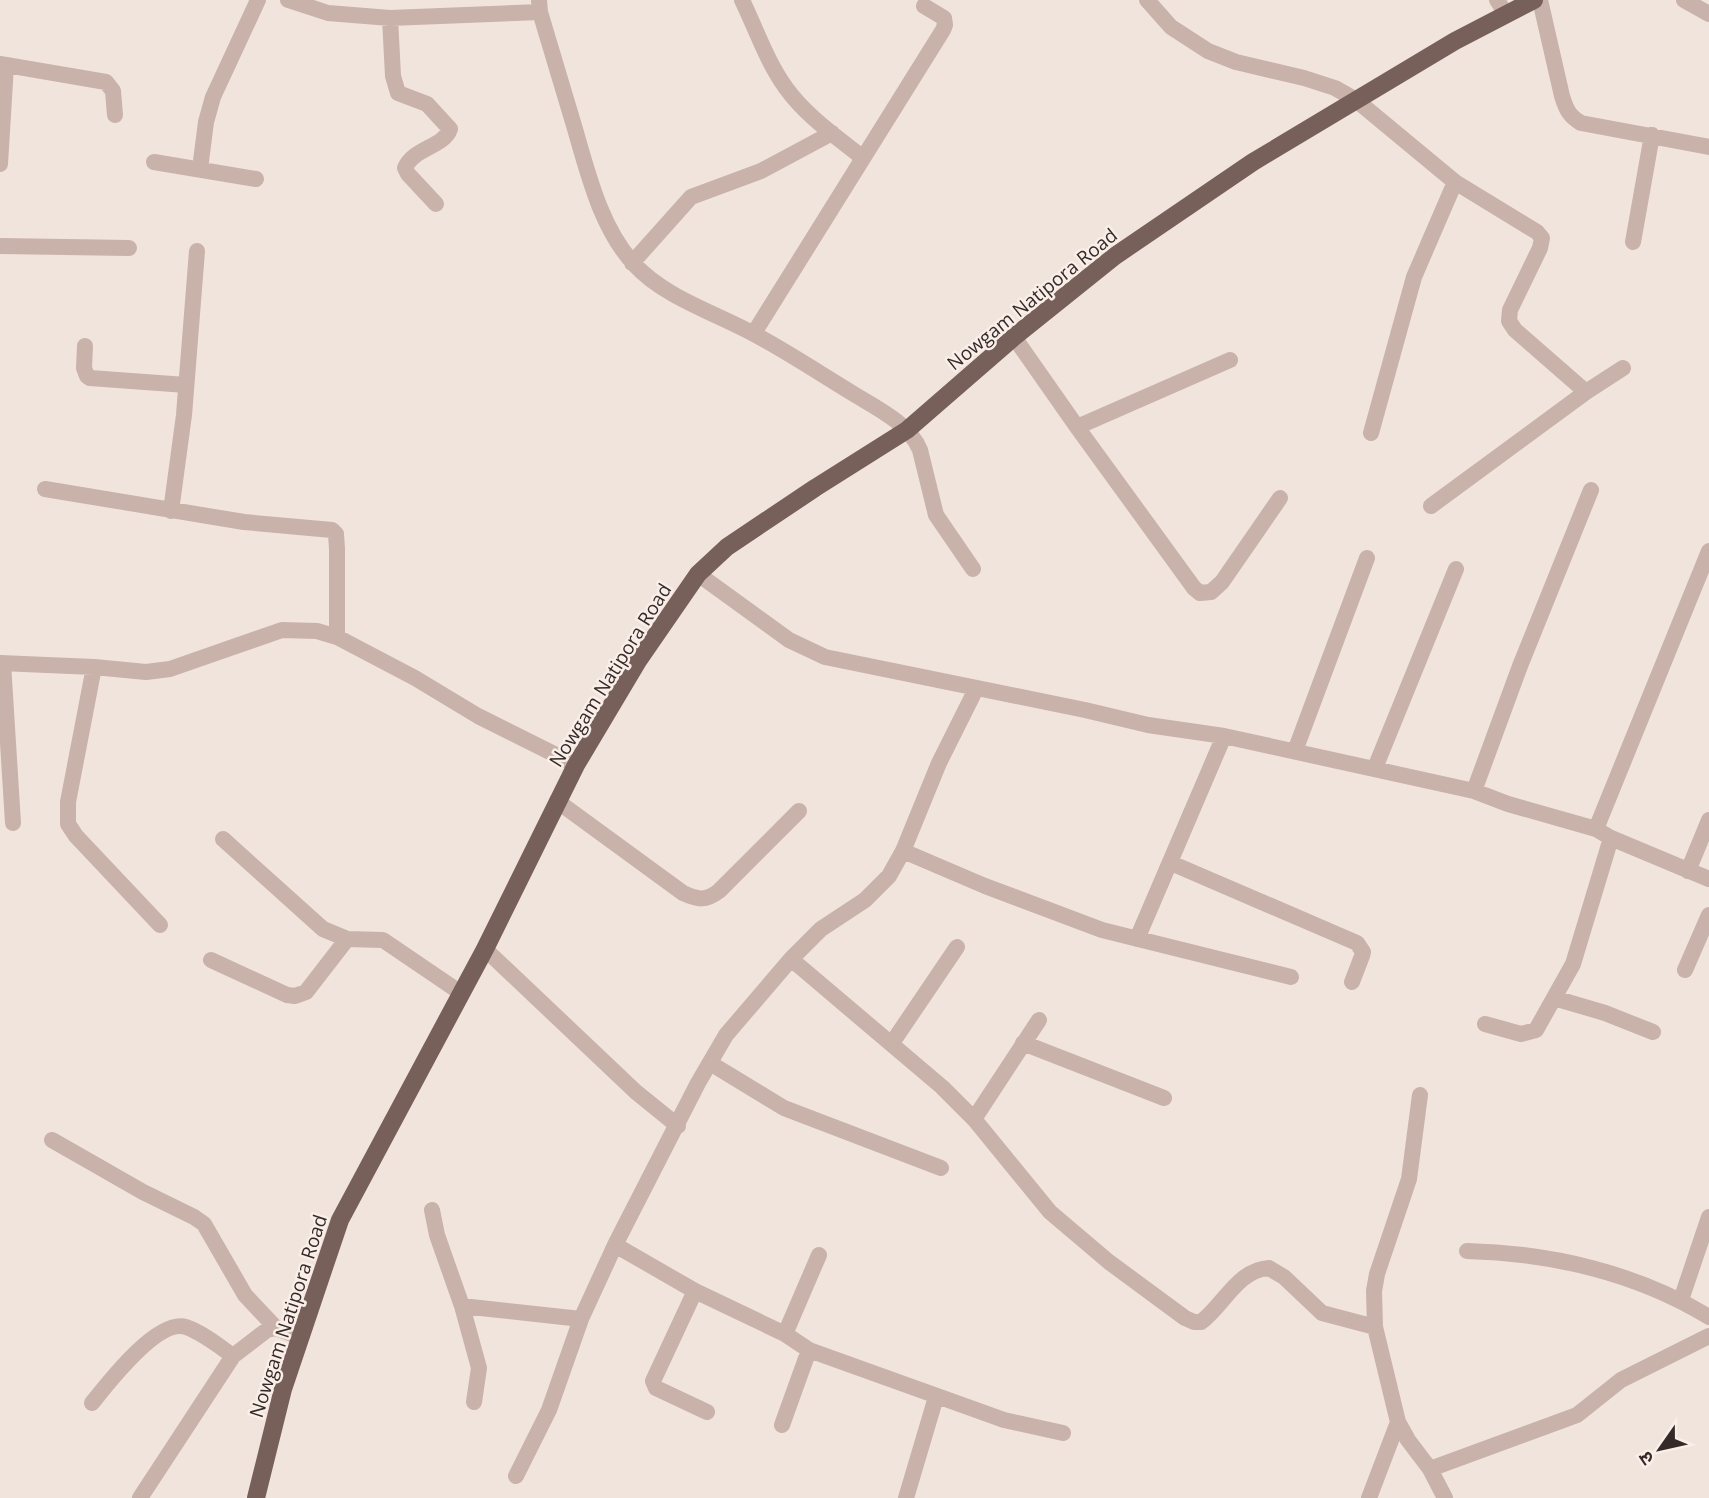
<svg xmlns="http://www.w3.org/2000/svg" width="1709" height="1498" font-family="'Open Sans','Noto Sans Devanagari',sans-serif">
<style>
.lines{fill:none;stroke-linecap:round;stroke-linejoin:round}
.street{stroke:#c8b2a9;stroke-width:16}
.primary{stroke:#775f5a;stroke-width:18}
.labels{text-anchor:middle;stroke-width:5;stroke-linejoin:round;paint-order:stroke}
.street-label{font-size:19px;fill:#352a28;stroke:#f9eee8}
</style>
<rect width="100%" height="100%" fill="#f1e4dc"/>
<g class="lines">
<path class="street" d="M288,0L328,13L390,18L540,12
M539,0L540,12C552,51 563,90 575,129C588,174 601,228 634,264C664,297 713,312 752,333C788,352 822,375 857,396C879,409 910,425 920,450L936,515L973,569
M742,0C756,29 767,62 786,88C806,116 837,137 863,158
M1147,0L1171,27L1208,51L1236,62L1304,78L1335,88L1356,100L1455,182L1537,232L1542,238L1540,248L1510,310L1509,321L1515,330L1586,392
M1497,0L1506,14
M1540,0L1562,96C1566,109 1569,116 1581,123L1709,147
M1684,0L1709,14
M390,18L393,76L398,93L427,104L450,129C444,147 413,148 405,168L408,174L436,204
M0,64L106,82L113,91L115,115
M154,162L256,179
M0,164L6,65
M200,169L206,122L213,97L258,0
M1633,242L1652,135
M0,246L129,248
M632,263L691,197L761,171L832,133
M754,333L943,30L945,25L944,18L924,6
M1014,337L1077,427L1194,588L1200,593L1211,592L1222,582L1280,498
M85,346L84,368L87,376L90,378L186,385
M1077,427L1230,360
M1371,433L1414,277L1455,182
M45,489L244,522L332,530L336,534L337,549V637
M1431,506L1586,392L1623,368
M171,511L184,415L197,251
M698,574L789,640L825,657L1085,710L1148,725L1224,736L1474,791L1508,804L1596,829L1611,838L1709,879
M0,663L94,667L146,672L170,669L282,630L317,631L337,637L415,678L478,716L576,765
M3,663L13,823
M94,667L68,802V824L76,836L160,925
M1295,751L1367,558
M1375,768L1456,569
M1474,791L1520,666L1591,490
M557,801L683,893C698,900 706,901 719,891L799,811
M1596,829L1709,551
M223,839L323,929L347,939L383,940L461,993
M903,851L985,886L1102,930L1291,977
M1171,863L1357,943L1363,952L1362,956L1352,982
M1688,871L1709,820
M1137,939L1224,736
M485,949L636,1092L678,1126
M791,959L942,1087L974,1119L1050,1212L1109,1262L1185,1318L1194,1322H1201C1224,1305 1237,1270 1269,1268L1284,1277L1322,1313L1375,1327
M211,960L287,995L295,996L306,992L347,939
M1685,970L1709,915
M1554,998L1605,1013L1653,1032
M1485,1024L1521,1034L1536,1030L1573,964L1611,838
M892,1043L957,947
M1023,1043L1164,1098
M710,1063L784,1108L941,1168
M1420,1095L1409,1179L1377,1274L1374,1291L1375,1327L1398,1422L1408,1440L1430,1469L1445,1498
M974,1119L1039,1020
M52,1140L143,1192L194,1217L204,1224L245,1295L276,1328
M432,1210L437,1235L462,1306L479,1368L474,1402
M615,1245L695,1291L785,1334L809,1350L1004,1420L1063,1433
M1467,1251C1551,1253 1637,1273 1709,1317
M695,1291L653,1381L656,1388L707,1412
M1681,1300L1709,1217
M462,1306L581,1319
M785,1334L819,1255
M92,1403C108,1383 158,1318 186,1327C203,1333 219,1346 233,1356
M782,1425L809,1350
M1430,1469L1577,1415L1621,1380L1709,1336
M516,1476L549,1410L581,1319L615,1245L698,1083L726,1035L791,959L821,929L865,900L889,876L903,851L939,763L976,689
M140,1498L233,1356L267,1330L276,1328L300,1337
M906,1498L936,1397
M1369,1498L1398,1422"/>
<path class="primary" d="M256,1498L283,1389L340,1220L485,949L576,765L638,661L698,574L727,547L815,488L907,430L1014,337L1115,256L1253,162L1455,41L1534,0"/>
</g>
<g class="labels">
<g class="street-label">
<text transform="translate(1032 299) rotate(-39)" y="7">Nowgam Natipora Road</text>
<text transform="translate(610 675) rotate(-58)" y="7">Nowgam Natipora Road</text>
<text transform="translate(288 1316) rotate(-72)" y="7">Nowgam Natipora Road</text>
</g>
</g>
<g transform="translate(1660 1449) rotate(236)" stroke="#f9eee8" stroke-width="5" paint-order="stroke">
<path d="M0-5L12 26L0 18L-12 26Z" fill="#352a28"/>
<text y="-10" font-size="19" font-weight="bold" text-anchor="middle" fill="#352a28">उ</text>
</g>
</svg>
